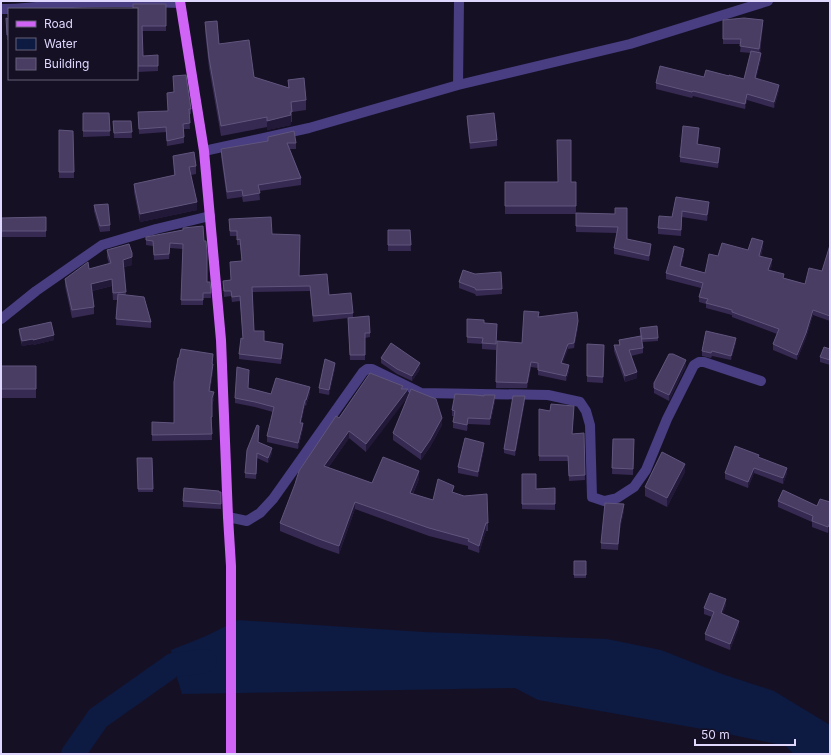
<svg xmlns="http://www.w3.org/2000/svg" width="831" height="755" font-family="Inter,sans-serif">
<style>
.water{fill:#0d1a41}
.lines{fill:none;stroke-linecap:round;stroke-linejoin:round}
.river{stroke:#0d1a41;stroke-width:24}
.minor{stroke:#483e81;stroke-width:10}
.primary{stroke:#d064f6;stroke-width:10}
.wall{fill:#372a52}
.shaded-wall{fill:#221838}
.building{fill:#493d64;stroke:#60557c}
</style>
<rect width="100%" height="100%" fill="#161025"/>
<path class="water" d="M238,620L424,632L607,639L661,650L722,674L774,691L830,725V754H793L786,746L713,731L538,700L515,688L182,694L173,665L171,650L206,636Z"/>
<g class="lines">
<path class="river" d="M73,754L98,718L173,665L205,661"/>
<path class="minor" d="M1,9C25,10 49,5 72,3C108,1 144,2 180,3
M458,85L459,1
M204,151L309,128L458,85L630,44L768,1
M1,319L36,291L102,245L156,229L210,216
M228,517L247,521L260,513L273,499L363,372L367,369H372L415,390L421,393L548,395L580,402L586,411L590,425L592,497L604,501L617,498L634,487L646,470L667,419L694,365L699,362H704L761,381"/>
<path class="primary" d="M180,1L204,151L221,340L228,517L231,566V754"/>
</g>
<path class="wall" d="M209,1H221L209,2Z
M166,4V31H142L143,56L158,66V71L137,72V9Z
M9,19V40H7L6,24Z
M723,20L763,25L760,53L761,59L756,78L779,90L774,108L747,100L745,109L693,96L692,98L656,89V83L704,77L729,76L744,79L751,53L740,52L741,44H723Z
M205,22L219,44L254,77L288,88V80L306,100V110L292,112V122H291V125L267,130V127L221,136L209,68L205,31Z
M167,93L191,109V114H189L190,129H184V143L167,146L166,132L139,134L138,117L168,111Z
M83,113H109L110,136L83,137Z
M467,116L497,140V146L470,149L467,122Z
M113,121H131L132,138H114Z
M59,130L73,131L74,178H59Z
M699,134L698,144L720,154L718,168L680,162V157Z
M268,142L296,143V149H290L301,178V185L259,191L260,200L243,202L242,197L227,199L221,156V149Z
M173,156L196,166V174L191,175L197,210L140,222L134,192V184L174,176Z
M505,182H576V214H505Z
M676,197L709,208L707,221L682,217L681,236L658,234V228L672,217Z
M94,205L110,225V231L100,232L94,211Z
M576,213L615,214L627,239L651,250L649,261L614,254V248L617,233L576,232Z
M46,217V237H1V218Z
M229,224L272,234L299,276L329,295L353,313V317L370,333V337L365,338V360H350L348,318L313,322L310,291L252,292L254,331L264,337V341L283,349L281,364L239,359V354L243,339L240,301L232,302L231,296L224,297L223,286V281L231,280L242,261L240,245H237V236H230Z
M183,230L207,282L211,293V298H203V305H181L183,249L170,248L169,259L154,260L153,246L146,245V237Z
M388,230H410L411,251H388Z
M830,245V321L813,315L806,338L797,360L773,350V344L777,334L732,317V315L706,308V304L699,302V297L701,288L666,279V273L684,254L681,266L705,273L718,256L763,247L761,256L772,265L770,270L784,278L805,284L822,271Z
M107,250L132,265L124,267L126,295L151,322V328L116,325L117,300H113L112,286L92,291L94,307V314L72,318L65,286V279L89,269L109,264L107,257Z
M459,282L502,289V294L476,296L475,294L459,288Z
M539,317L578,327L574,348L568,349L562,364L569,371L566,381L538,375V368L531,367L527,388H496L497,341L522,343Z
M467,319L484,323L497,324L496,350L482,349V344L467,343Z
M640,328L658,338V341L642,342L643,348V353L631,356L637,378L625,382L614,351V345H619V340L640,336Z
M19,329L54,340L33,345V344L22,346L19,334Z
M736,342L731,360L712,356L711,358L702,356V351Z
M587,344L604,345L603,383L587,382Z
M830,349V365L820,362V357Z
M381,358L420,369L412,381L397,374L381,363Z
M213,361L212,364L213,371L210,392L214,399L212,405V440L152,441V435L174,423Z
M1,366H36V398H1Z
M686,366L669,401L654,393V383Z
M335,368L329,395L319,393V388Z
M370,373L366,452L349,438L328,468L372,483L419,479L413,494L433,500L454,493L488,523V531H486L479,553L468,549V546L429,536L355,509L339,554L319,547L280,531V523L339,418Z
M249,388L271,394L310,393L306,406L305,405L301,423L303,428L298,449L267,442V436L273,412L255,407L235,403V398Z
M495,401L490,425L468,424L467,431L453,428V422L454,416H452V410Z
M525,401L515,456L504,453V449Z
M539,409L550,411H574L572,434L584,433L585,480L569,481L568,461H539Z
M442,425L430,447L421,460L393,440V433Z
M259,430L258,443L272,453L268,463L257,458L256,479L245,478V473Z
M613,439H634L633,475L612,474Z
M484,449L478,477L458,473V467Z
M137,458H152L153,492H138Z
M759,458L787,473L783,484L754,473L748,488L725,479V473Z
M685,472L667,507L645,496V487Z
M522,474L536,489L555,488V510L522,509Z
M219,492H221V509L183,507V501Z
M778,501L817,506L830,502L828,533L812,527V522L778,507Z
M624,510L620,529L618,550L601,549V543Z
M574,561H586V578H574Z
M726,605L722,614L739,626L730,650L705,640V634L712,617L704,614V608Z"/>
<path class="shaded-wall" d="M763,20V25L759,54V49Z
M761,53V59L755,84V78Z
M779,85V90L774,108V102Z
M747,94V100L745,109V104Z
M291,115V125L267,130V121Z
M720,148V154L718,168V163Z
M197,202V210L140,222V214Z
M709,202V208L707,221V215Z
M763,241V247L759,261V256Z
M651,244V250L649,261V256Z
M684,249V254L680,272V266Z
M132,257V265L123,267V260Z
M772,259V265L768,276V270Z
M112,279V286L91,291V284Z
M813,310V315L806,338L797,360V355Z
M578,321V327L574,348V343Z
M54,335V340L33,345V340Z
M736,338V342L731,360V356Z
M33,339V344L22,346V341Z
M283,344V349L281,364V359Z
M568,344V349L561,369V363Z
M686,360V366L669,401V395Z
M531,362V367L527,388V383Z
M335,363V368L329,395V390Z
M420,363V369L412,381V376Z
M213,364V371L209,398V391Z
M569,365V371L566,381V376Z
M637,372V378L625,382V376Z
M310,387V393L306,406V400Z
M408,389V397L366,452V444Z
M214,392V399L212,405V398Z
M495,395V401L490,425V419Z
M525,396V401L515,456V451Z
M305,400V405L300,428V423Z
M442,418V425L430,447L421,460V453Z
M468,418V424L467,431V425Z
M303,423V428L298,449V443Z
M349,431V438L324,474V466Z
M484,443V449L478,477V472Z
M272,448V453L268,463V458Z
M685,464V472L667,507V498Z
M754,468V473L748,488V482Z
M787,468V473L783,484V478Z
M419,471V479L410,500V493Z
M355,502V509L339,554V546Z
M624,504V510L620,529L618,550L620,523Z
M486,523V531L479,553V546Z
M830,523V528L828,533V527Z
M726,599V605L721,619V613Z
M739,621V626L730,650V644Z"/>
<path class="building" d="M133,4H166V26H142L143,56L158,55V66H137V9H133Z
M6,18L9,19V35H7Z
M744,18L763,20L759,49L740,46L741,39H723V20Z
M217,21L219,44L249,40L254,77L289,88L288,80L304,78L306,100L291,102L292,112H290L291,115L267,121V117L221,126L209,58L205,22Z
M751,51L761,53L755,78L779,85L774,102L747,94L745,104L693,91L692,92L656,83L660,66L704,77L706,70L729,76V75L744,79Z
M186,75L191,109H189L190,123L183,124L184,137L167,141L166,127L139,129L138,112L168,111L167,93L174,92L173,76Z
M83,113H109L110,131H83Z
M494,113L497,140L470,143L467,116Z
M113,121H131L132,132L114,133Z
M683,126L699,128L697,144L720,148L718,163L680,157Z
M59,130L73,131L74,172H59Z
M294,131L296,143H287L301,178L258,185L260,193L243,196L242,190L227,192L221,149L268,141V137Z
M557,140H571V182H576V206H505V182H558Z
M194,152L196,166L189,167L197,202L140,214L134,184L175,175L173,156Z
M676,197L709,202L707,215L682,211L681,230L658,228L659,216L672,217Z
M108,204L110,225L100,226L94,205Z
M615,208H627V239L651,244L649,256L614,248L618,227L576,226V213L615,214Z
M46,217V231H1V218Z
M271,217L272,234L300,235L299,276L327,274L329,295L351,293L353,313L313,316L310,286L252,287L254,331H264V341L283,344L281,359L239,354L241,338L243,339L240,296L232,297L231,291H224L223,281L231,280L230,262L242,261L240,239L237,240V231H230L229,219Z
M203,226L204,241H206L207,252V282H210L211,293H203V300H181L183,244L170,243L169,254L154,255L153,241L146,240V237L183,230V228Z
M388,230H410L411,245H388Z
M752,238L763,241L759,256L772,259L768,270L784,274L783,278L805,284L809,268L822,271L830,245V316L813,310L806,333L797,355L773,344L779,329L732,312V310L706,303L708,299L699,297L703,283L666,273L674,246L684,249L680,266L705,273L709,254L718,256L722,243L748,250Z
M129,244L132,253V257L123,260L126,292L113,293L112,279L91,284L94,307L72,310L65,279L88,262L89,269L111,263L107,250Z
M463,270L475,274L501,272L502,289L476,290L475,288L459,282Z
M118,294L144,297L151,322L116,319Z
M524,311L539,312L538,317L577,312L578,321L574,343L568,344L561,363L569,365L566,376L538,370V363L531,362L527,383L496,382L497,341L522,343Z
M369,316L370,333H365V355H350L348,318Z
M467,319L484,320V323L497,324L496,344L482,343L483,338L467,337Z
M51,322L54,335L33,340V339L22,341L19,329Z
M657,326L658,338L642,339L640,328Z
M706,331L736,338L731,356L712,351L711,353L702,351Z
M641,336L643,348L629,350L637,372L625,376L614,345H620L619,340Z
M391,343L420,363L412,376L397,369L381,358Z
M587,344L604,345L603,377L587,376Z
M824,347L830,349V360L820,357Z
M181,349L213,354L212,364H213L209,391L214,392L212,398V417H211L212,434L152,435V422L174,423V382L178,358H179Z
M669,354H673L686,360L669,395L654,388V383Z
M325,359L335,363L329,390L319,388Z
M1,366H36V389H1Z
M237,367L249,370L248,388L271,394L276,378L310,387L306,400H305L300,423H303L298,443L267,436L274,407L255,402L235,398Z
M370,373L403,386L401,389H408L366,444L349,431L324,466L372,483L383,457L419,471L410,493L433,500L438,479L454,486L452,492L464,496L487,494L488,523H486L479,546L468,541L469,539L429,528L355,502L339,546L319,539L280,523L295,484L299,471L336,416L339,418Z
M411,389L436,399L442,418L430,440L421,453L393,433Z
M455,394L476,395L484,396V395H495L490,419L468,418L467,425L453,422L455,411L452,410Z
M513,396H525L515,451L504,449Z
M551,404L574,406L572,434L584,433L585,475L569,476L568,456H539V409L550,411Z
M257,425L259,426L258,442L272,448L268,458L257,453L256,474L245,473L247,450Z
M465,438L484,443L478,472L458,467Z
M613,439H634L633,469L612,468Z
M735,446L759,455L758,457L787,468L783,478L754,468L748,482L725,473Z
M662,452L685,464L667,498L645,487Z
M137,458H152L153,489H138Z
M522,474H536V489L555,488V504H522Z
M184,488L219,491V492H221V504L183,501Z
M783,490L817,506L820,499L830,502V523L828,527L812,521L813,516L778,501Z
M605,503L624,504L620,523L618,544L601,543Z
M574,561H586V575H574Z
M710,593L726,599L721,613L739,621L730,644L705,634L714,612L704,608Z"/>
<rect width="831" height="755" fill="none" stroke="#dfd7fd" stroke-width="4"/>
<rect x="8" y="8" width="130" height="72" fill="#161025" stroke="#66607b"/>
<rect x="16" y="21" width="20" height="6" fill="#d064f6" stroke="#66607b"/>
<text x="44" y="28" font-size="12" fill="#dfd7fd">Road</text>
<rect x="16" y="38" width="20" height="12" fill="#0d1a41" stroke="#66607b"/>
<text x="44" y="48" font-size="12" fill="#dfd7fd">Water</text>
<rect x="16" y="58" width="20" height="12" fill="#493d64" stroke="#66607b"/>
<text x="44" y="68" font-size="12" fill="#dfd7fd">Building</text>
<path d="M695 739v6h100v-6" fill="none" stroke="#dfd7fd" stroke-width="2"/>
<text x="701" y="739" font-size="12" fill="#dfd7fd" stroke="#161025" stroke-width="3" paint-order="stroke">50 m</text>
</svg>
